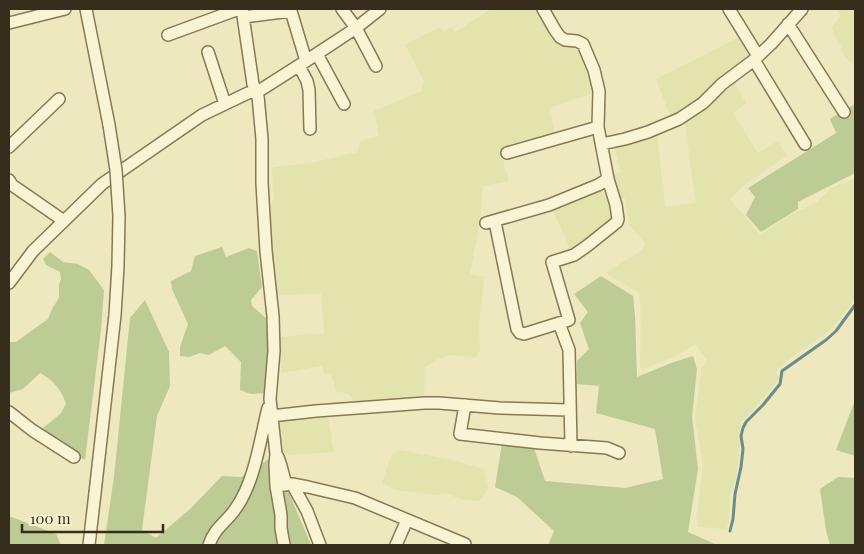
<svg xmlns="http://www.w3.org/2000/svg" width="864" height="554" font-family="'Playfair Display',serif">
<style>
.farmland{fill:#e3e3ad}
.green{fill:#bccc94}
.lines{fill:none;stroke-linecap:round;stroke-linejoin:round}
.stream{stroke:#6a8d8a;stroke-width:3}
.minor-casing{stroke:#877858;stroke-width:14}
.minor{stroke:#f9f4d3;stroke-width:11}
.minor-bridge-casing{stroke:#877858;stroke-width:14;stroke-linecap:butt}
.minor-bridge{stroke:#f9f4d3;stroke-width:11}
</style>
<rect width="100%" height="100%" fill="#eee8bf"/>
<path class="farmland" d="M491,9H538L542,14L579,47L584,53L594,93L549,108L555,135L503,149L504,165L509,181L483,186L480,220L470,274L484,277L479,326L480,350L476,358L451,355L438,359L425,367L424,399L357,403L347,393L337,392L331,374H324L322,366L281,373L280,337L324,333L321,294L279,295L275,290L272,266L271,206L274,197L272,168L315,162L357,152L360,141L379,136L374,111L422,91L424,81L405,45L439,27L445,31L451,27L455,32Z
M837,9H855V66L844,56L841,46L831,28L841,16Z
M741,36L754,54L700,101L671,118L656,79Z
M735,83L746,103L733,113L758,153L778,141L787,156L743,186L730,199L760,235L789,216L817,202L831,188L855,178V298L833,328L822,336L788,360L776,371L779,379L742,422L739,434L740,447L736,477L730,495L729,523L726,529L698,527L697,512L703,465L695,416L701,369L707,360L695,344L676,356L642,370L640,368L641,313L639,293L607,274L608,271L643,250L645,243L629,224L625,198L618,200L612,174L621,172L614,146L640,137L657,135L665,207L696,203L692,178L685,121L713,102Z
M597,191H602L611,207L613,219L571,251L552,208Z
M324,416L328,417L334,452L289,455L282,450L279,422L282,420Z
M400,450L457,461L484,469L488,490L479,501L461,499L444,493L437,495L395,490L382,483L392,454Z"/>
<path class="green" d="M855,104V173L798,202V209L761,232L746,215L755,197L748,188L836,133L830,119Z
M222,247L226,257L249,248L257,251L262,287L251,300L252,306L266,318L269,351L266,393L251,394L240,390L241,362L225,346L209,355L200,353L189,357L180,356V347L188,324L172,289L171,281L191,271L195,256Z
M50,252L63,262L78,264L89,270L104,290L101,330L85,460L81,458L50,439L42,429L61,413L66,404C62,390 52,379 40,373L23,389L9,393V342H16L48,319L52,309L59,298V285L61,279L60,272L46,265L43,259Z
M601,276L633,296L635,316L637,377L671,363L693,356L697,369L692,417L698,469L688,532L717,545H548L554,531L517,497L495,487L502,443L534,448L545,481L625,488L663,479L655,429L596,413L599,386L577,384V361L589,349L580,323L588,312L574,294Z
M145,300L169,352L170,386L157,416L142,530L156,538L190,509L222,476L241,477L269,459L270,488L289,493L311,545H104L114,477L130,318Z
M855,400V456L836,450Z
M838,477L855,478V545H830L826,530L820,489Z
M9,516L56,534L61,545H9Z"/>
<g class="lines">
<path class="stream" d="M730,531L733,519L735,494L741,467L743,449L741,436L743,428L746,422L763,405L780,384L782,371L826,340L836,331L855,305"/>
<defs>
<path id="minor" d="M86,9L109,125
M242,9L253,84L258,96L262,139V183L266,251L273,316L274,351L270,399L276,454L275,464L276,486L281,515V528L284,545
M342,9L356,28L376,66
M729,9L758,56
M243,17L291,11L306,61
M9,23L65,9
M788,24L844,112
M168,35L239,9
M208,52L225,104
M317,54L344,104
M754,60L805,144
M299,66L307,81L309,90L310,129
M602,144L625,139L648,132L679,119L703,103L722,84L754,60L771,44L802,9
M9,147L59,99
M507,153L598,127
M9,180L12,185L64,221
M495,222L517,329L520,333L524,334L569,320L552,262L574,255L587,246L617,222L618,219L616,205L608,179L598,127L599,91L594,70L583,44L577,41L565,40L560,37L555,30L543,9
M486,223L549,205L598,185L608,179
M9,283L33,251L102,184L202,115L248,93L262,89L306,61L356,28L380,9
M559,323L569,350L571,446
M465,405L460,434L540,443L607,448L619,453
M9,412L32,430L74,457
M271,416L316,411L425,403H439L500,408L569,410
M278,457L281,466L286,485
M292,484L307,511L320,545
M276,486L292,484L308,487L355,498L465,544
M89,545L95,493
M209,545C214,528 227,522 236,508C255,481 260,440 268,408
M396,545L407,520"/>
</defs>
<use href="#minor" class="minor-casing"/>
<use href="#minor" class="minor"/>
<defs>
<path id="minor-bridge" d="M95,493L115,315L118,266L119,216L116,170L109,125"/>
</defs>
<use href="#minor-bridge" class="minor-bridge-casing"/>
<use href="#minor-bridge" class="minor-bridge"/>
</g>
<rect width="864" height="554" fill="none" stroke="#362d1c" stroke-width="20"/>
<path d="M22 524v8h141v-8" fill="none" stroke="#362d1c" stroke-width="2.5"/>
<text x="30" y="524" font-size="15" fill="#362d1c" stroke="#f5f1cf" stroke-width="4" paint-order="stroke">100 m</text>
</svg>
